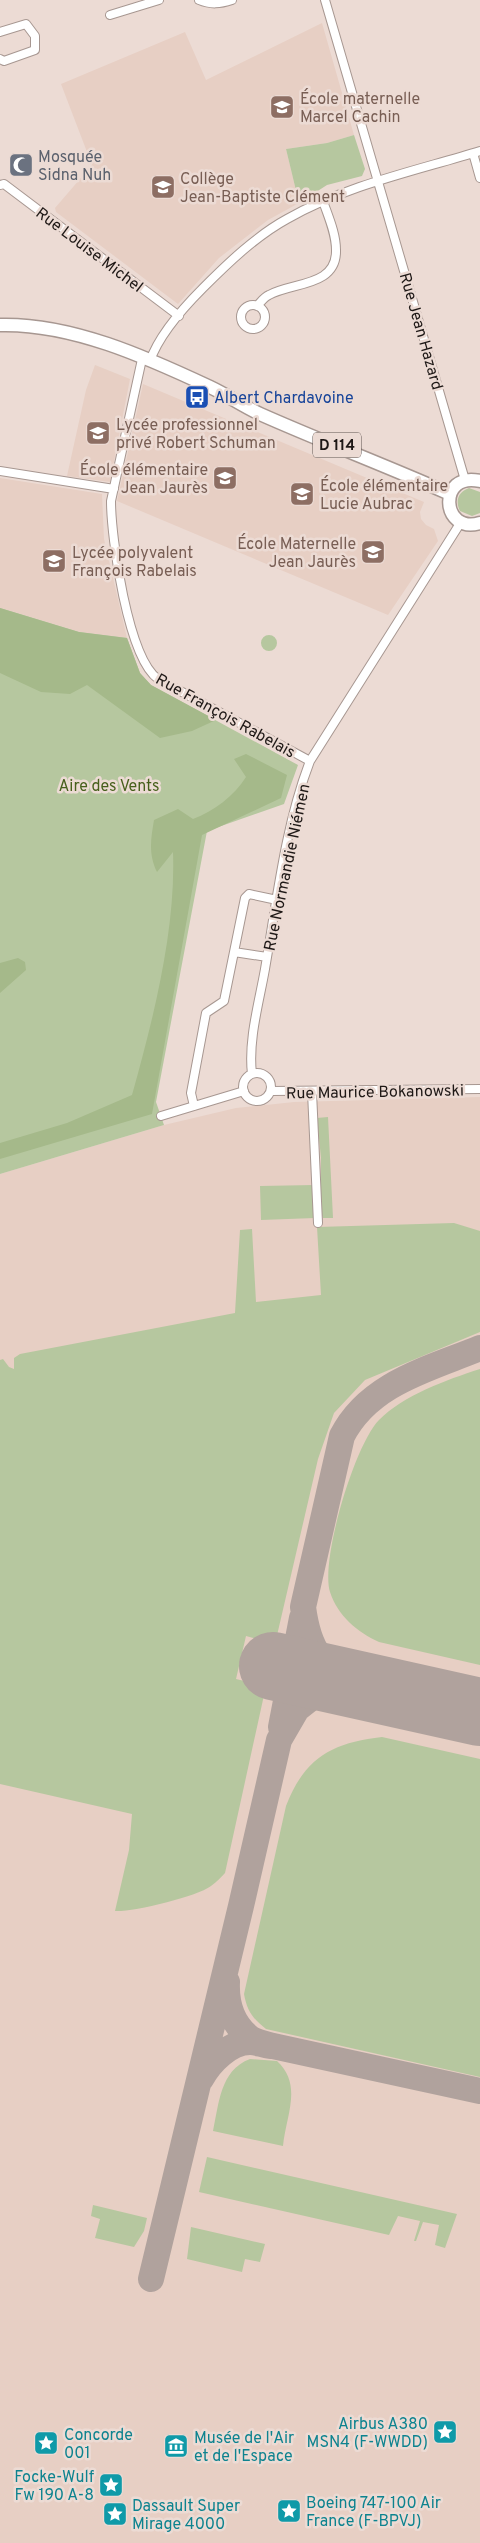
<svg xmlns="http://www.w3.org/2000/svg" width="480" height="2543" font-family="Overpass,sans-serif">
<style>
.built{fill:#e7cfc4}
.green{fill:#b6c79f}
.forest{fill:#a5b98a}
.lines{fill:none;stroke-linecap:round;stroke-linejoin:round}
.taxiway{stroke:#b0a29d;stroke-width:26}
.runway{stroke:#b0a29d;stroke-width:68}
.street-casing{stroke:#a79791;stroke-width:10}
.primary-casing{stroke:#a79791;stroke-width:15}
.street{stroke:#fff;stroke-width:8}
.primary{stroke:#fff;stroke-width:12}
.labels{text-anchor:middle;stroke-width:5;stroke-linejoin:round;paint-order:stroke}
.shield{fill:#ecdbd4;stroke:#5c524f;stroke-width:1}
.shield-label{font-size:15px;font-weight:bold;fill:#1e1816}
.education-label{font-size:16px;fill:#785e54;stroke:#ecdbd4;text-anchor:start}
.worship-label{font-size:16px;fill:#5b616d;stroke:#ecdbd4;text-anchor:start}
.street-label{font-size:16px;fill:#1e1816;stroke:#ecdbd4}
.transit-label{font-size:16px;fill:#164399;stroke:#ecdbd4;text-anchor:start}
.park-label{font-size:16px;fill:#47601c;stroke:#ecdbd4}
.culture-label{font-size:16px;fill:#0d838f;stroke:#ecdbd4;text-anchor:start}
</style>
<rect width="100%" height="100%" fill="#ecdbd4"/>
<path class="built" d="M322,23L354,135L327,143L286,149L299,203L268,220L219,258L178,304L56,212L55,208L92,165L61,84L185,32L206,80Z
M95,365L130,379L110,482L67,476L86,390Z
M143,384L424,502L420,512L421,519L426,525L434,529L438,541L388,615L117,501Z
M0,478L102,494L104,539L127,638L79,632L0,608Z
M480,1097V2543H0V1174L164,1125L236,1108L294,1102Z"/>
<path class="green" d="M354,135L365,169L362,176L327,185L299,203L286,149L327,143Z
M469,488L480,492V513L472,516L460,511C455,501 458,492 469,488Z
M0,608L79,632L127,638L140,673L151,685L298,765L284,804L207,831L156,1102L164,1125L0,1174Z
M261 643a8 8 0 1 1 16 0a8 8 0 1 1-16 0Z
M328,1117L333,1218H323L321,1212V1158L317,1118Z
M314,1185L315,1218L261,1220L260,1186Z
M454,1223L480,1231V1332L365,1380L334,1413L318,1459L275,1644L246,1636L236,1679L266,1686L225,1873C221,1877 217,1882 211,1886C196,1897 133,1912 115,1911L129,1850L132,1814L0,1784V1360L3,1359L9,1367L14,1369V1358L20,1354L235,1313L240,1230L252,1229L256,1302L321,1295L317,1227Z
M480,1369V1665L379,1642C357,1632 338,1616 330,1592C320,1560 355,1444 379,1420C404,1395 446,1380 480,1369Z
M382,1737L480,1759V2077L266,2029C253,2019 247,2011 244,1994L286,1806C305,1757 332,1743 382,1737Z
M250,2059L277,2061C303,2085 286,2115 283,2146L213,2131C219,2104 220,2070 250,2059Z
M207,2157L457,2214L445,2248L435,2245L439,2225L423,2222L416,2241H414L420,2221L398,2216L389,2235L199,2192Z
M93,2205L147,2218L144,2231L134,2247L95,2238L100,2219L91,2216Z
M191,2227L265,2244L260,2262L245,2259L242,2272L187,2259Z"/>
<path class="forest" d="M0,608L79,632L127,638L140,673L151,685L216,720L192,731L160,738L87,685L70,694L41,692L0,673Z
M246,754L287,775L281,798L202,835L152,1114L0,1159V1143L67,1123L132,1095C153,1020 176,930 173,852L157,872C148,854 151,838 154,820L178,809L193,819C214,811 234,796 246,777L234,759Z
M18,958L25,962L26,970L0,993V963Z"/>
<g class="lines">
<path class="taxiway" d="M363,1684C321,1667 309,1652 303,1607L342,1436C369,1383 429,1369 480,1348
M281,1727L302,1618
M227,1982C226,2004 232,2024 250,2038C256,2042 266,2044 273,2046L480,2091
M201,2079C210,2062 230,2042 250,2042C256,2042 263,2045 270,2046
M151,2279L241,1906L279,1740L297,1709L316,1694L338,1686L373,1688"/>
<path class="runway" d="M273,1666L480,1712"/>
<defs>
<path id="street" d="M199,0C211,5 220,4 232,0
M325,0L465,480
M110,15L159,0
M0,32L26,24L35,36V50L4,61L0,59
M473,153L480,178
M0,185L4,184L179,316
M241 317a12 12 0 1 1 24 0a12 12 0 1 1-24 0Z
M257,306C261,302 264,297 269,295C292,282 337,287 336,250C336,233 328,216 323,201
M142,359L111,501C111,538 128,658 158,679L310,761
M150,361C159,335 183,308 203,288C228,263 256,236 287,219C347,185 415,171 480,151
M0,471L114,489
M234,952L267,957
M243 1087a14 14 0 1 1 28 0a14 14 0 1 1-28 0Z
M252,1074C248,1040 259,1003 265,969C277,900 285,826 310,761L461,522
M271,1091L480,1089
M312,1092L318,1223
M194,1106L191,1093L206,1013L224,1001L245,898L249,894L277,900
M161,1116L244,1091"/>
<path id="primary" d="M0,325C71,323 146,357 210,387C227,395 243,406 260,414C323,442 387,466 450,494
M480,481C437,471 441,535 480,523"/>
</defs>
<use href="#street" class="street-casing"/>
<use href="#primary" class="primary-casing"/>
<use href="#street" class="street"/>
<use href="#primary" class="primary"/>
</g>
<defs>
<symbol id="school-square" viewBox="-11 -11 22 22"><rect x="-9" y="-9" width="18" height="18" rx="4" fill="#8d6e63" stroke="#ecdbd4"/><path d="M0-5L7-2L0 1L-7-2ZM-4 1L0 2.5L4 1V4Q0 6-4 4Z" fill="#fff"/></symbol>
<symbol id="mosque-square" viewBox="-11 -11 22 22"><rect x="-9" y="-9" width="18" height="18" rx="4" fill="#6b7280" stroke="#ecdbd4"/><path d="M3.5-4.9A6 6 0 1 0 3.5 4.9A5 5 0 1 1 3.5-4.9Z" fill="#fff"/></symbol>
<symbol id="bus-square" viewBox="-11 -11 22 22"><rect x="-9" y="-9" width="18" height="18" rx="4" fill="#1a4fb4" stroke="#ecdbd4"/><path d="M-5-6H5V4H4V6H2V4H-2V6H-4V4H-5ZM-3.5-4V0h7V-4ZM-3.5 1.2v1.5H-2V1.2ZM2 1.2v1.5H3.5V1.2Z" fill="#fff"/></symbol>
<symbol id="sight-square" viewBox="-11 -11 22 22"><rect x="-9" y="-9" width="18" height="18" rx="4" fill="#0f9aa8" stroke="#ecdbd4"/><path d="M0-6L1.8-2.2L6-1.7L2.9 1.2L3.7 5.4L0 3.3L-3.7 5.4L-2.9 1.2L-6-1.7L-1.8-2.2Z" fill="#fff"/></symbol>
<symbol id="museum-square" viewBox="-11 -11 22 22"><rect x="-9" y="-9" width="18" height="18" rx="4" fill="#0f9aa8" stroke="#ecdbd4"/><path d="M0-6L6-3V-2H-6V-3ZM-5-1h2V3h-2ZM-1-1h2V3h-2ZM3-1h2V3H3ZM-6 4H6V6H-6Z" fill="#fff"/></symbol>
</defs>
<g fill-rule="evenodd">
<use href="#school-square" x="268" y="93" width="28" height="28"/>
<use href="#mosque-square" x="7" y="151" width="28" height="28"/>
<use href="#school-square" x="149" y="173" width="28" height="28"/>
<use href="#bus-square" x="183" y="383" width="28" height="28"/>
<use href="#school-square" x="84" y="419" width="28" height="28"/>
<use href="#school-square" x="211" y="464" width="28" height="28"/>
<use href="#school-square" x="288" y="480" width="28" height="28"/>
<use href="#school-square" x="359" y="538" width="28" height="28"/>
<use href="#school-square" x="40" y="547" width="28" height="28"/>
<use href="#sight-square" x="431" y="2418" width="28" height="28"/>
<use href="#sight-square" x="32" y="2429" width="28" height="28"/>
<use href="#museum-square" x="162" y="2432" width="28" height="28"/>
<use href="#sight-square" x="97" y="2471" width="28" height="28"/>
<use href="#sight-square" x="275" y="2497" width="28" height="28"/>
<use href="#sight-square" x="101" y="2500" width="28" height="28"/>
</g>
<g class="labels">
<rect class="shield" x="313" y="432.5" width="48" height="25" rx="4"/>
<g class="shield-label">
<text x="337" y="450">D 114</text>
</g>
<g class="education-label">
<text x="300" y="104">École maternelle<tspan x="300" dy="18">Marcel Cachin</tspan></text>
<text x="180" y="184">Collège<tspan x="180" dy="18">Jean-Baptiste Clément</tspan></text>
<text x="116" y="430">Lycée professionnel<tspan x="116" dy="18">privé Robert Schuman</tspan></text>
<text x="208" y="475" text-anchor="end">École élémentaire<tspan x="208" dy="18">Jean Jaurès</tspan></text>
<text x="320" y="491">École élémentaire<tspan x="320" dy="18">Lucie Aubrac</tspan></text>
<text x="356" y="549" text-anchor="end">École Maternelle<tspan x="356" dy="18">Jean Jaurès</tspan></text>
<text x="72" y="558">Lycée polyvalent<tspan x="72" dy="18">François Rabelais</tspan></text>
</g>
<g class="worship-label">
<text x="38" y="162">Mosquée<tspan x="38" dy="18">Sidna Nuh</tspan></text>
</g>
<g class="street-label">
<text transform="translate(90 249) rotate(37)" y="6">Rue Louise Michel</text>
<text transform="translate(422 331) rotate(74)" y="6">Rue Jean Hazard</text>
<text transform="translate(226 715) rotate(29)" y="6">Rue François Rabelais</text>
<text transform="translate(286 867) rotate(-78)" y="6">Rue Normandie Niémen</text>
<text transform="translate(375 1091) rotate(-1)" y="6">Rue Maurice Bokanowski</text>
</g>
<g class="transit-label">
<text x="214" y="403">Albert Chardavoine</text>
</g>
<g class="park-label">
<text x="109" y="791">Aire des Vents</text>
</g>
<g class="culture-label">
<text x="428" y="2429" text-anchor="end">Airbus A380<tspan x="428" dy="18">MSN4 (F-WWDD)</tspan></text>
<text x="64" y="2440">Concorde<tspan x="64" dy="18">001</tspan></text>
<text x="194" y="2443">Musée de l'Air<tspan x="194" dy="18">et de l'Espace</tspan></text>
<text x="94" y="2482" text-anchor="end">Focke-Wulf<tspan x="94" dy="18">Fw 190 A-8</tspan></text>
<text x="306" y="2508">Boeing 747-100 Air<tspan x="306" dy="18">France (F-BPVJ)</tspan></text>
<text x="132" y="2511">Dassault Super<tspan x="132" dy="18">Mirage 4000</tspan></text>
</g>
</g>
</svg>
